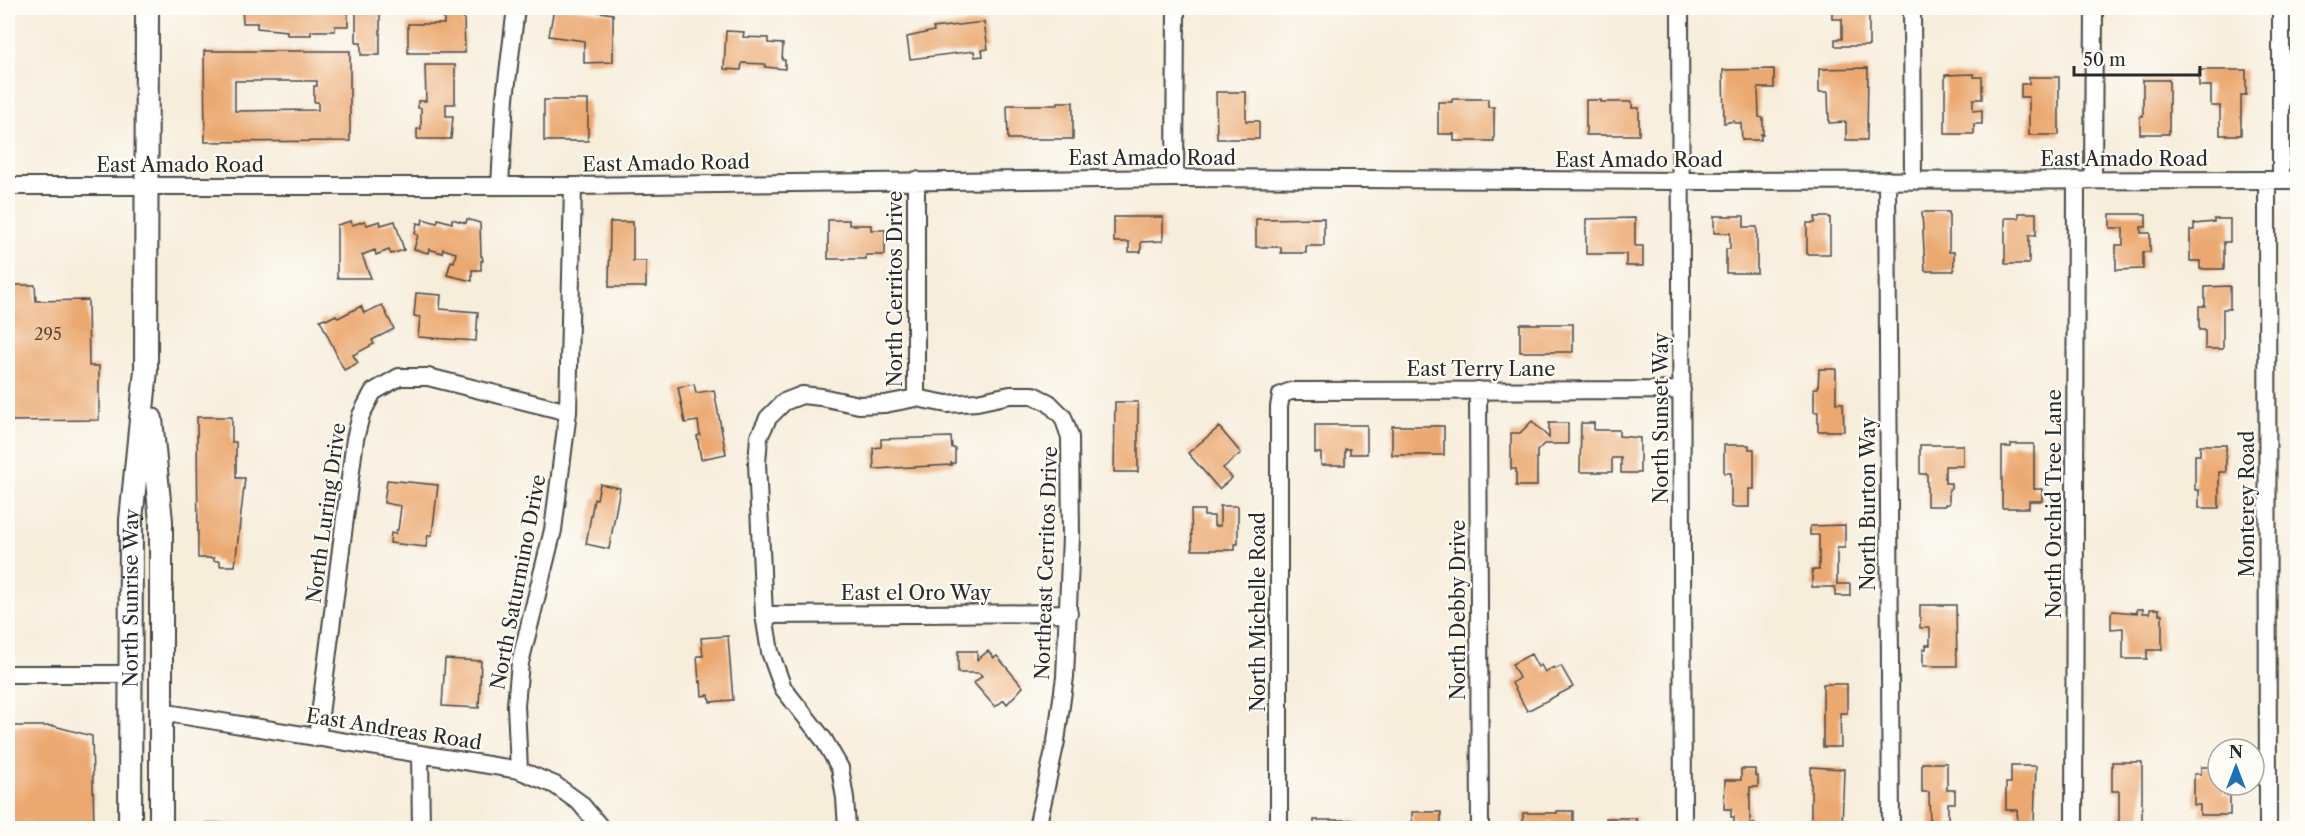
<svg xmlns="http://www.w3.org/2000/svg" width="2305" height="836" font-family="'Libre Caslon Text',serif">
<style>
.building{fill:#eba870;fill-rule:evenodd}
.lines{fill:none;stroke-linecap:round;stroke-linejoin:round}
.street-casing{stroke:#4a4845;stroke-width:20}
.secondary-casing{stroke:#4a4845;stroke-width:26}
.street{stroke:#fff;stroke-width:16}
.secondary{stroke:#fff;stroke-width:22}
.labels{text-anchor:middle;stroke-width:4.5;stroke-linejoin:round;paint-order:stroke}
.number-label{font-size:16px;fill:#5b4a3c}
.street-label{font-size:20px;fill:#2b2b2b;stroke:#fdfcf7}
</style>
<rect width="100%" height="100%" fill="#fdfcf7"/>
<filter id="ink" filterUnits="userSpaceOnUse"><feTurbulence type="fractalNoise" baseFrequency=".0167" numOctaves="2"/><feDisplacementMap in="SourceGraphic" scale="12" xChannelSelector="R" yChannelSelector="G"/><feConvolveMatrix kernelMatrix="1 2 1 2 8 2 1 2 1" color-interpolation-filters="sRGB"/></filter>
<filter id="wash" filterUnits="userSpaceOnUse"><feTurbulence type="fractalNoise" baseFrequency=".008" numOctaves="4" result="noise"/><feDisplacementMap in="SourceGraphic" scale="24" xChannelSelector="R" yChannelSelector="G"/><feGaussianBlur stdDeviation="1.35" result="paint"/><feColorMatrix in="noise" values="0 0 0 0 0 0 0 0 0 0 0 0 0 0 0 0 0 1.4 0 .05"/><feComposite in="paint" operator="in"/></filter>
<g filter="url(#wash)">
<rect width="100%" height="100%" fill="#f7eddb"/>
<g id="blocks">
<path class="building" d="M242,8H348V26H335V31H311V35H287V31L257,28V23H243Z
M359,8H380V55H361V43H356V11H359Z
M554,8H574L613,14V62L584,63V41L549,36Z
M1832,8H1869V46H1835V39H1842V19H1832Z
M464,15L465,53H408V24H444V16Z
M984,22L988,49L982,50L983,56L975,57L974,51L910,59L907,37L934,31L933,28Z
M726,31L744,32L743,37L768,38V43L783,44L782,60H785V69L765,67V64L742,63L741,70L724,69Z
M204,51H350V141L205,142ZM235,81H317V86H314V102H318V110L235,111Z
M425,65H455V104H446V116H453L451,139H417V129H421V108H418V101H426Z
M1868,68L1867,140H1846V122L1829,123L1828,92H1819V69Z
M1774,69V88H1758L1759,117L1763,118V135L1761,134V140H1742L1741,123H1734V121L1724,123L1723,70Z
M2199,70H2246V95H2241V135H2220V106H2211V86H2199Z
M1974,74V77H1982V99H1973V111L1982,110V124H1974V134H1945V75Z
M2029,77H2059V135H2029V97H2021V84H2029Z
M2143,80H2169V134H2140V116H2143Z
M1216,92H1246V121H1259V139H1217Z
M1452,99H1488V107H1494V141H1454V134H1438V102H1452Z
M544,100H588V141H544Z
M1586,100H1601V102H1632V108H1639V135H1586Z
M1058,102H1073V139H1008L1007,105H1058Z
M1922,212H1949V252H1954V271H1925Z
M2019,213H2036V235H2029V264H2005V218H2019Z
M2110,214H2146V227H2141V233H2150V252H2143V269L2116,270V245H2123V228H2110Z
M1714,216H1744V227H1757V273H1726V249H1730V233H1714Z
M1114,217H1163V241L1141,242V252H1129V242H1114Z
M1815,217H1830V254H1807V223H1815Z
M1324,218V246H1306V253H1281V247H1256V219Z
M1635,218V246H1643V266H1626V254H1586V219Z
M423,219L437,223L438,219L452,223V219L466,223L467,219L480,223L481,256H482L483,261H481V270H472V281L447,275L451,261L454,262L456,253L443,249L442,253L429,249L428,253L414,249L418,235L415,234L417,223L422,224Z
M2214,219H2230V242H2224V269H2200V261H2190V230H2194V224L2214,222Z
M828,220H849V225H871V230H885V255H866V259H828Z
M351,221L352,225L365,221L367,225L380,221L381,225L395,221L404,250L391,254L389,250L376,255L375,250L362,255L371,278H337V225Z
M610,222H633V261H646V287H609Z
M8,285H35L36,301L88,300L89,366H99V420L8,421Z
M2230,286V309H2223V349H2205V330H2199V306H2205V287Z
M416,293L441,295L440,309L478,312L476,341L418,337L420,317L414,316Z
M382,305L394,329L372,340L374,344L353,355L358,363L344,370L320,320L325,318L326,320L336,315L338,318L361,306L364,313Z
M1520,324H1573V352H1520Z
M1819,369H1836V403H1843L1844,431H1818V412H1814V388H1818Z
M694,384L696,393L714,390L726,454L701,459L697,436L700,435L698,421L685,423L678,387Z
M1115,402H1138V472H1114Z
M197,417H232V442H236V478H245L235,566H220V561H214V558H198Z
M1532,421L1549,438V423H1568V444H1544L1537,451V486H1516V469H1511V433H1520Z
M1581,423H1594V430H1619V436L1640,438V473H1621V458H1612V472H1580Z
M1315,425H1367V454H1350V449H1345V465H1321V453H1315Z
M1392,426H1444V455H1392Z
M1219,427L1241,453L1223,468L1232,478L1219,489L1188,453Z
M951,437L952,448H955V463H951L952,465L874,469L873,448L881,447V439Z
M2011,444H2034V489H2042V501H2029V508H2002V447H2011Z
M1724,445H1749V449H1754V489H1749V507H1731V473H1724Z
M1920,445H1963V466H1945V483H1951V489H1949V504H1945V506H1927V474H1920Z
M2200,445H2226V472H2219V508H2199V490H2195V455H2200Z
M387,480L438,485L432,535H428L426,547L390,543L391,533L395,534L396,530H398L401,506L384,503Z
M600,484L620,488L609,549L586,544L594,499H597Z
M1220,506H1238V544H1235V550H1192L1191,510H1204V516H1214V526H1220Z
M1845,525V548H1837V584H1850V596H1835V587H1812V570H1819V535H1810V526Z
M1920,605H1956L1957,666H1923V649H1926V645H1930V628H1920Z
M2137,609H2143V613H2150V609H2159V614H2162V650H2147V659H2123V628L2111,629V613L2113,611L2137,613Z
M728,636L733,700L710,702L709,695L702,696L701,681L699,682L697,656H703L701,638Z
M958,651H977V660L988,651L994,658L997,656L1023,687L1007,704L1004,700L995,707L974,683L982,676L979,673H958Z
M1531,654L1538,667L1541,665L1545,672L1554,667L1555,669L1561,666L1573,687L1527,711L1512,683L1519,678L1512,664Z
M445,659L481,661L479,708L442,706Z
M1823,684H1847V713H1840L1841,747H1823Z
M8,726H54L92,736L94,828H8Z
M2112,762H2142V824H2119V791H2112Z
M1922,763H1947V790H1955V803H1948V826H1930L1929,792H1922Z
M2011,766H2036L2034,823H2018L2017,810H2006V783H2011Z
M1811,767L1844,769L1842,828H1811Z
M2201,767H2218V785H2224V795H2230V815H2200V805H2194V774H2201Z
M1741,769H1755V776H1758V787H1750V823H1755V828H1727V823H1734V817H1731V809H1724L1725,780H1741Z
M1557,811H1573V828H1556V822H1548V828H1523V813H1557Z
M1412,812H1441V828H1412Z
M1606,818H1636V828H1606Z
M1314,820H1354V828H1314Z
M205,823L258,824V828H205Z"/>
</g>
</g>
<g filter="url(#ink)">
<use href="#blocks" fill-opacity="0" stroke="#4a4845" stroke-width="1.5"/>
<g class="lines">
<defs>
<path id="street" d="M1680,8L1683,828
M1912,8L1913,180
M2281,8V180
M1175,178L1176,8
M916,180V398
M1887,180L1891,828
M2093,180L2094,8
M2267,180L2268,828
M500,185L505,98L516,8
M8,186H573L1175,178L1682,181L2298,180
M1478,390L1480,828
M764,615L1069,613
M8,674H130
M161,712L519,770L555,785L580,803L601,828
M317,738L355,439L361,415L373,392L399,377H428L568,412
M420,755L421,828
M519,770L516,705L520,663L553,530L568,412L573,186
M847,828L845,798L840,768L824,740L783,688L770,652L764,615L757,463L759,437L768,418L784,402L802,395L821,397L859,405L885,404L916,398L947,404L977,402L1010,395H1033L1049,403L1063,417L1070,437L1071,537L1065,677L1056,741L1037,828
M1279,828V407L1281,395L1291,391L1682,390
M2074,828L2076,180"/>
<g id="secondary">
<path d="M151,419L161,521V828"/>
<path id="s1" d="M130,828L131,520L146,370L147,8"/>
</g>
</defs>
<use href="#street" class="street-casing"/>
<use href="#secondary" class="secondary-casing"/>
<use href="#street" class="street"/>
<use href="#secondary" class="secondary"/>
</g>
</g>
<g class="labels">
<g class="number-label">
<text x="48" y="340">295</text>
</g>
<g class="street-label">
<text x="1152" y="165">East Amado Road</text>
<text x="2124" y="166">East Amado Road</text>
<text x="1639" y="167">East Amado Road</text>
<text transform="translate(666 163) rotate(-1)" y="7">East Amado Road</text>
<text x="180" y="172">East Amado Road</text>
<text transform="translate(895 289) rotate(-90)" y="7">North Cerritos Drive</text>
<text x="1481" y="376">East Terry Lane</text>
<text transform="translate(1661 418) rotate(-90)" y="7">North Sunset Way</text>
<text transform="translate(1868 504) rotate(-90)" y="7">North Burton Way</text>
<text transform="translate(2054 504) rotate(-90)" y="7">North Orchid Tree Lane</text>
<text transform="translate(2247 504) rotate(-90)" y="7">Monterey Road</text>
<text transform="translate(326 513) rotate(-82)" y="7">North Luring Drive</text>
<text transform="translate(1046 563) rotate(-88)" y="7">Northeast Cerritos Drive</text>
<text transform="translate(518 582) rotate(-79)" y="7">North Saturmino Drive</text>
<text x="916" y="600">East el Oro Way</text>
<text dy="7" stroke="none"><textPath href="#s1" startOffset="230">North Sunrise Way</textPath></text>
<text transform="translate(1458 610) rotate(-90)" y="7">North Debby Drive</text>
<text transform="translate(1258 612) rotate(-90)" y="7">North Michelle Road</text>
<text transform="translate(394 729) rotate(9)" y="7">East Andreas Road</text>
</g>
</g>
<rect width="2305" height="836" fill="none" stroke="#fdfcf7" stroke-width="30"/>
<g transform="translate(2236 767)"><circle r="28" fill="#fdfcf7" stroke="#a9a8a5" stroke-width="1.5"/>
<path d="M0-4.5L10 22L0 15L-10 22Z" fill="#1f6fb2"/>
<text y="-9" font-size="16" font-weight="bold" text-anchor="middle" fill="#2b2b2b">N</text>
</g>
<path d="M2074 66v9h126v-9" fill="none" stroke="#2b2b2b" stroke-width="3"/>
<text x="2083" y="66" font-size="18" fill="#2b2b2b" stroke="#fdfcf7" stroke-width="4.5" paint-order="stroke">50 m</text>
</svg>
